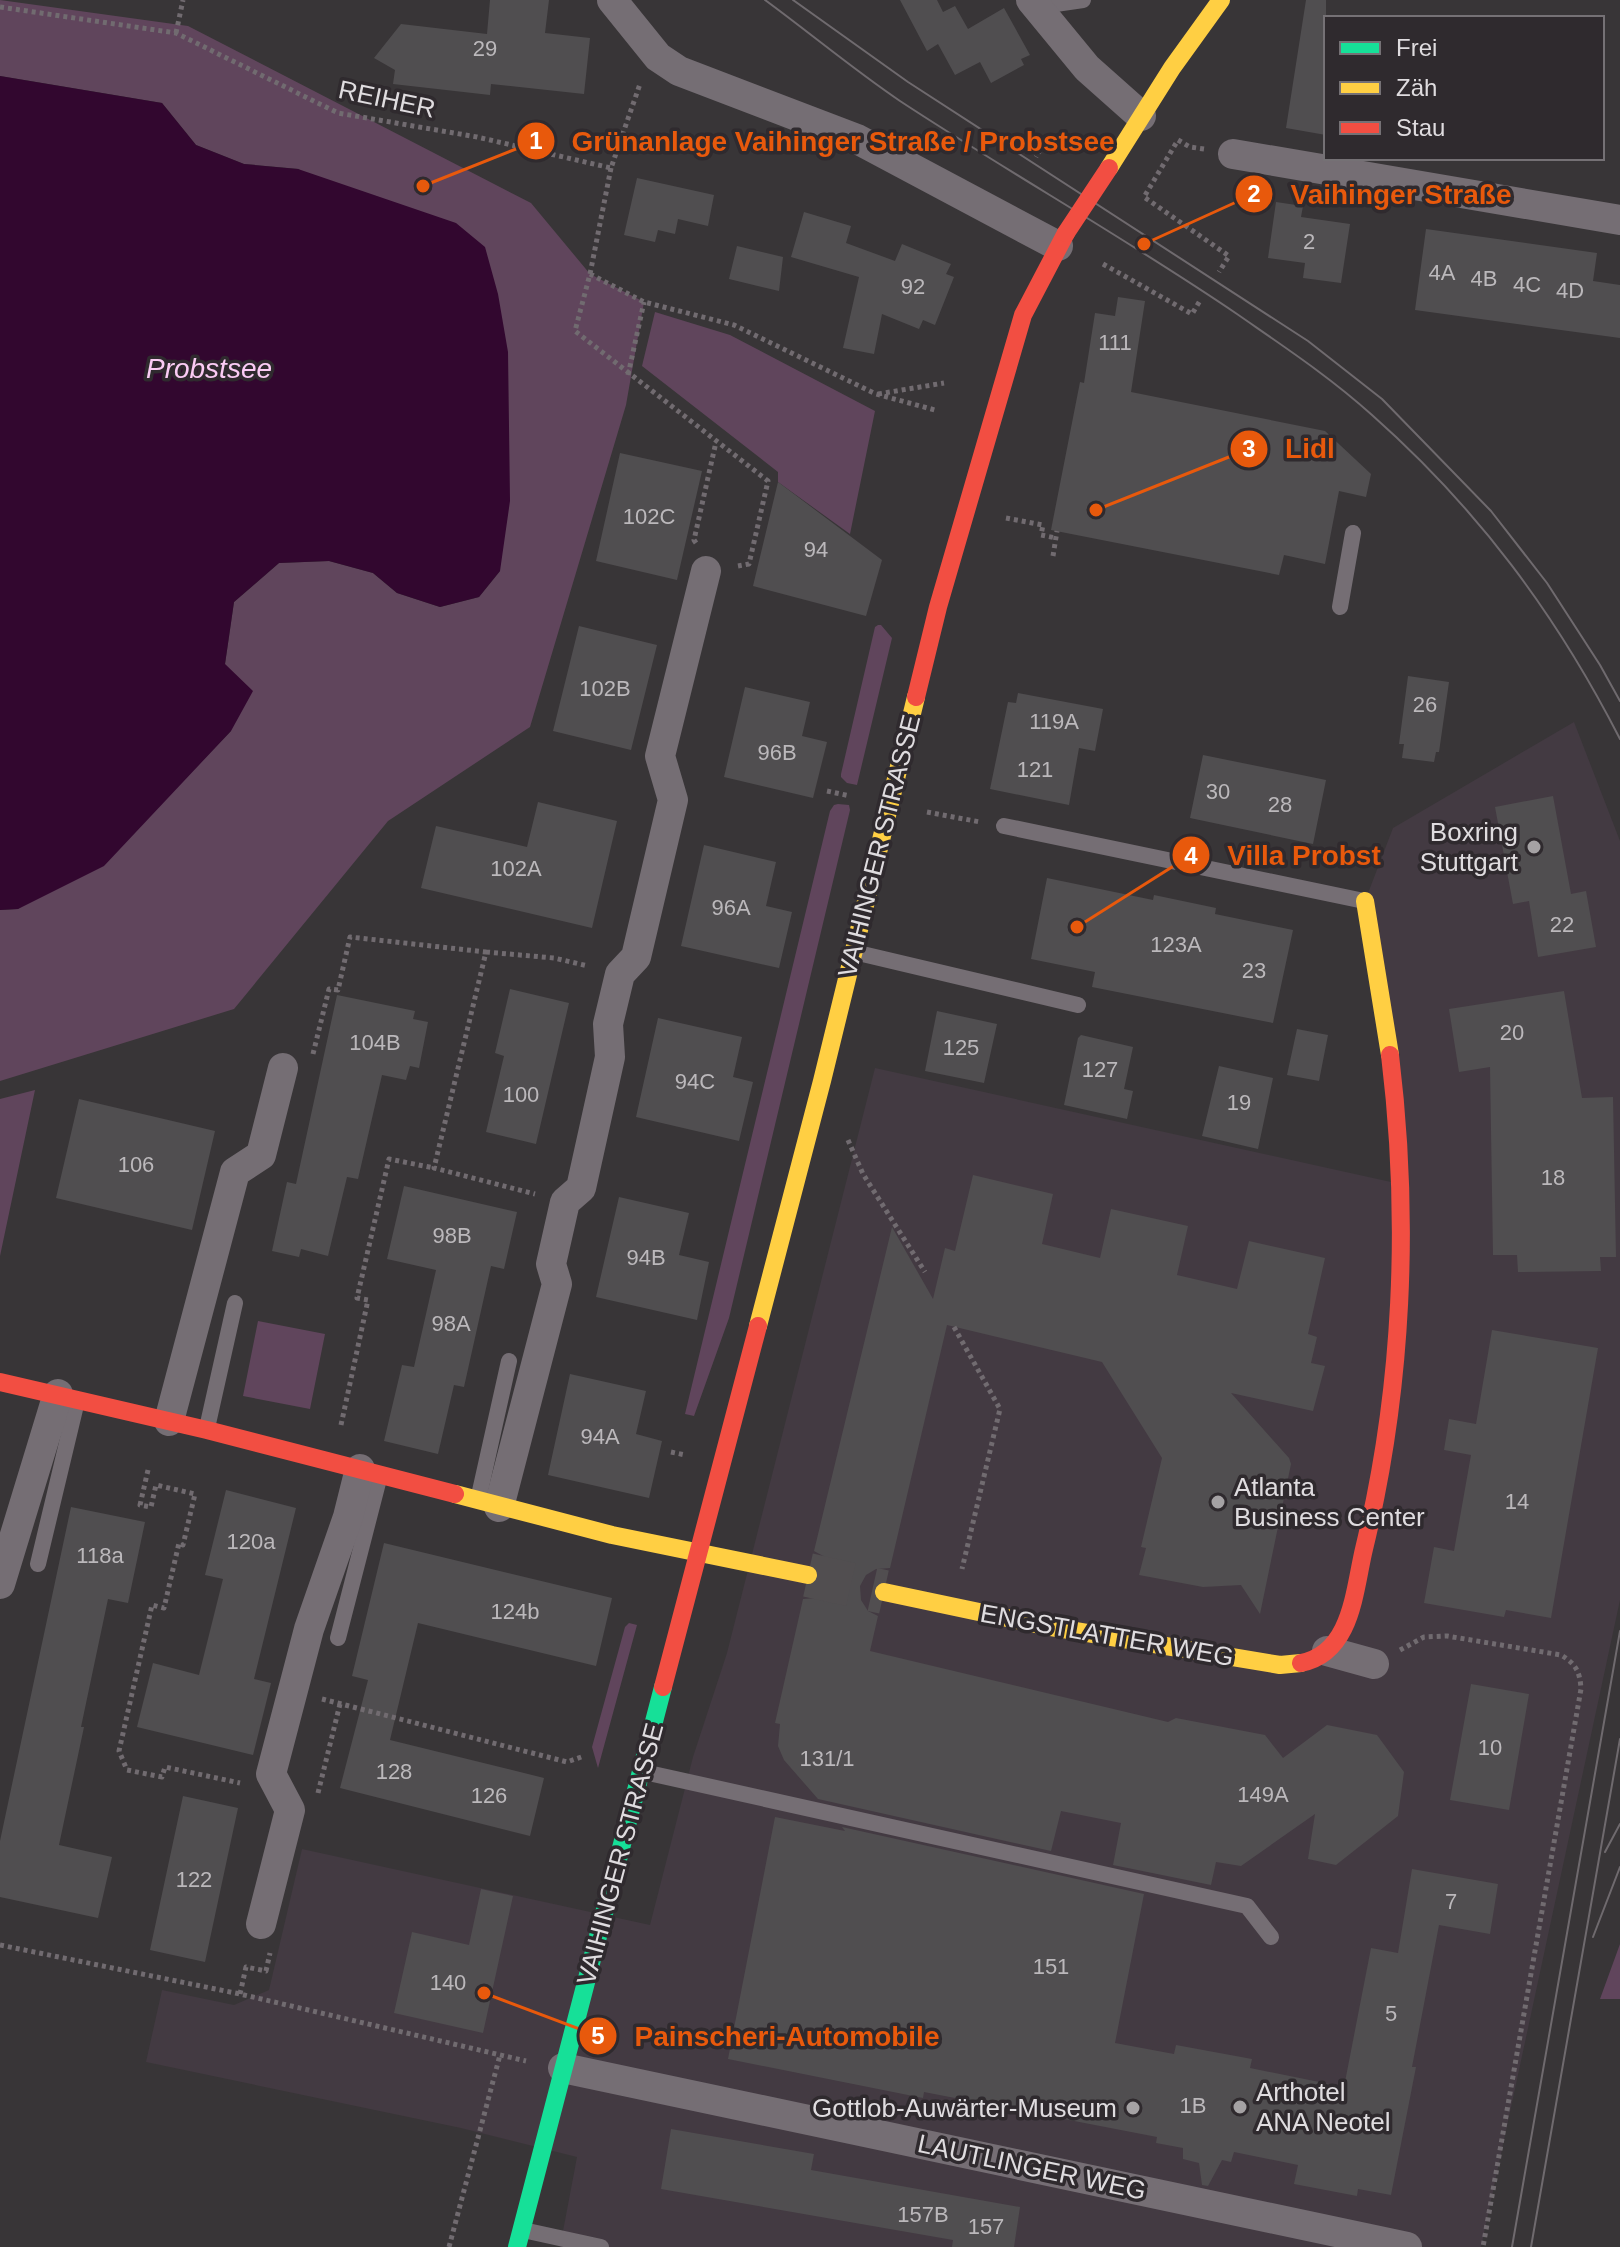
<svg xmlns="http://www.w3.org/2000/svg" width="1620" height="2247" font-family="Helvetica,sans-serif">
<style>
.built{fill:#433a42}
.green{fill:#60455c}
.water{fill:#32072f}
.building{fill:#504e50}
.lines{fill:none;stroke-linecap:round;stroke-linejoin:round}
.secondary-tunnel{stroke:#514e50;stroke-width:44;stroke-dasharray:44 22;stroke-linecap:butt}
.path{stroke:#716b70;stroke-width:5;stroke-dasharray:4 4;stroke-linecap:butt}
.lane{stroke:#756e74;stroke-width:16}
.street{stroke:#756e74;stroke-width:30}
.fast{stroke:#16e098;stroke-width:18}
.slow{stroke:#ffcf43;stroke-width:18}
.jam{stroke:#f24e42;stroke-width:18}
.tram{stroke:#6f6a6e;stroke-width:2}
.jam-bridge{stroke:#f24e42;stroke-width:18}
.poi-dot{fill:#a5a2a4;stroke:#2f2a2e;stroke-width:3}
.labels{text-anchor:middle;stroke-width:7;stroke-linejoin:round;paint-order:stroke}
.number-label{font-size:22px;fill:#bbb8bb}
.street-label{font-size:26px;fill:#dfdcdf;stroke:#2f2a2e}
.poi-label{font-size:26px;fill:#dfdcdf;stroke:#2f2a2e;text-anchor:end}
.water-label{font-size:28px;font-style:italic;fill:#facbf4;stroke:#2f2a2e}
.leader{fill:none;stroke:#e8590c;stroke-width:3}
.callout-dot{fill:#e8590c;stroke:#2f2a2e;stroke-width:3}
.mark-label{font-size:24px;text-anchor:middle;font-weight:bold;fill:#fff}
.callout-label{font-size:28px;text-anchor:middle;font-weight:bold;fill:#e8590c;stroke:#2f2a2e;stroke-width:7;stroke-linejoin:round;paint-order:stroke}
</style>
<rect width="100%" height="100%" fill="#383537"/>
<path class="built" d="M1574,722L1620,841V1600L1481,2247H560L577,2157L461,2128L146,2062L162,1990L234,2005L269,1990L302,1849L650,1925L693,1757L727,1653L875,1068L1400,1184L1365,901L1393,828Z"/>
<path class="green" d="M0,0L188,26L531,203L590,274L644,302L626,405L530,727L388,821L234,1009L0,1081V910L18,909L172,792L231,731L225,664L234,602L279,563L329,561L373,573L397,593L440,607L479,597L500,571L299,169L244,164L196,145L162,103L0,76Z
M655,312L730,335L875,411L850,534L778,482V472L642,366Z
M878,625H881L892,638L857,785L847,783L841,777V774L875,627Z
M838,804L849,805L850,810L729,1318L694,1416L685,1414L830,811L834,805Z
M35,1090L0,1256V1099Z
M258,1321L325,1334L310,1409L243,1396Z
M629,1623L637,1625L598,1768L592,1747L625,1627Z
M1620,1944V1999H1600Z"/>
<path class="water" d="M0,76L162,103L196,145L244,164L298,169L456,223L485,247L498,294L508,352L510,501L500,571L479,597L440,607L397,593L373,573L329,561L279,563L234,602L225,664L253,691L231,731L104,866L18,909L0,910Z"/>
<path class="building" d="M490,0H549L545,33L590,38L584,94L491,84L490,95L393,84L395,70L374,58L401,24L487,34Z
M900,0H937L943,12L955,6L968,29L1004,8L1030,55L1021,59L1024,65L991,83L980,62L955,75L938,44L927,51Z
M1306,0H1326V135L1286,128Z
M637,178L714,195L708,226L678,219L675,234L658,230L655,242L624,235Z
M1276,202L1303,206L1301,217L1350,224L1341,283L1303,278L1305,263L1268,258Z
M804,212L851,226L846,243L895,261L902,244L951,264L946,274L954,277L935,325L923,320L919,329L882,314L874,354L843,348L859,277L791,257Z
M1426,229L1597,253L1593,281L1620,285V338L1415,310Z
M737,246L783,257L779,291L729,279Z
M1118,297L1145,301L1131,392L1325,431L1371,474L1366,497L1339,491L1325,564L1284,555L1279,575L1051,530L1080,382L1084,383L1095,313L1115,316Z
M620,453L702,471L677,580L596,561Z
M778,482L882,560L866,616L753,586Z
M579,626L657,645L631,750L553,731Z
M1408,676L1449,682L1439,752H1436L1434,762L1402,758L1404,744H1399Z
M745,687L810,702L802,736L827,742L813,798L724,777Z
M1018,693L1103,709L1095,751L1079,748L1069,805L990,789L1008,702L1016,703Z
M1203,755L1326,780L1313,844L1190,818Z
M1553,796L1571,894L1586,891L1596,947L1538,957L1529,901L1513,904L1495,807Z
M538,802L617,821L592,928L421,888L436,826L527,847Z
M704,845L776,862L766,906L792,912L779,968L681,946Z
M1047,878L1153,900L1154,895L1216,908L1215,914L1293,930L1273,1023L1092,987L1095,972L1031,959Z
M510,989L569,1003L536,1144L486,1132L504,1056L495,1053Z
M1564,991L1582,1098L1613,1097L1616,1257H1600L1601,1271L1518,1272L1517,1255H1493L1490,1067L1459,1072L1449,1009Z
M337,995L415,1011L413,1019L428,1022L419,1068L410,1066L406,1080L382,1075L358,1179L347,1177L328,1256L301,1249L299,1257L272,1251L287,1182L296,1184Z
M937,1011L997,1024L984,1083L925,1071Z
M658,1018L742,1037L733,1077L753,1082L739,1141L636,1117Z
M1297,1029L1328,1035L1319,1081L1287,1075Z
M1081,1035L1133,1047L1124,1089L1133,1091L1127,1119L1064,1105L1078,1038Z
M1219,1066L1273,1078L1258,1149L1202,1136Z
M79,1099L215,1131L192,1230L56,1198Z
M973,1175L1053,1194L1042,1244L1100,1258L1111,1209L1188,1226L1177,1275L1237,1289L1249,1241L1325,1258L1308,1334L1317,1337L1311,1363L1325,1366L1313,1411L1231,1393L1289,1458L1291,1464L1260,1614L1241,1585L1203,1587L1139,1575L1146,1548L1141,1547L1162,1458L1102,1362L947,1325L890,1568L876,1569L866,1575L860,1586L861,1600L868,1611L878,1616L870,1651L1168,1722L1176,1718L1265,1735L1283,1758L1327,1725L1377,1735L1404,1772L1398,1816L1336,1865L1308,1859L1315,1814L1241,1866L1216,1862L1211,1885L1113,1865L1121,1823L1061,1811L1051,1851L818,1799L784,1760L778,1746L780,1724L775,1723L803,1599L817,1598L826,1592L832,1581L831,1566L825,1557L814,1551L892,1227L933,1299L945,1248L955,1251Z
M404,1186L517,1212L504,1269L491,1266L464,1387L454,1385L438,1454L384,1441L402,1365L414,1367L436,1270L387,1259Z
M619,1197L689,1213L679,1255L709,1262L697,1320L596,1297Z
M1492,1330L1598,1348L1551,1618L1506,1610L1504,1617L1424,1603L1434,1547L1454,1551L1471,1455L1444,1450L1449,1419L1476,1424Z
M570,1374L646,1391L636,1434L662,1441L649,1498L548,1475Z
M226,1490L296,1508L254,1679L271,1683L253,1755L137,1727L153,1663L199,1675L223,1579L205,1575Z
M71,1507L145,1522L128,1603L108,1599L81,1727H84L59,1845L112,1857L98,1918L0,1897V1841Z
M384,1543L612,1598L596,1666L418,1623L390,1740L544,1778L530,1836L340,1788L368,1680L352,1676Z
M1471,1684L1529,1694L1509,1810L1450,1800Z
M183,1796L238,1808L205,1962L150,1950Z
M775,1817L845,1831L842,1827L1144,1894L1115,2043L1174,2054L1176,2045L1252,2059L1250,2068L1344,2087L1371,1948L1398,1953L1412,1869L1498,1884L1490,1934L1439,1925L1412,2067H1416L1391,2195L1358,2189L1357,2196L1294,2184L1298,2165L1234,2152L1231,2162L1222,2160L1208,2186L1202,2185L1199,2163L1183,2159V2148L1156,2143L1157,2137L924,2092L923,2098L728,2059Z
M481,1889L513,1896L483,2033L394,2013L412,1932L469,1945Z
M671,2129L814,2154L811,2170L1020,2207L1014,2247H952L953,2240L661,2189Z"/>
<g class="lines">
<path class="secondary-tunnel" d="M808,1575L884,1592"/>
<path class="path" d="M0,7L176,33L338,113L477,137L611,168L640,84
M176,33L183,0
M1034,139L1043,145L1036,157
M1041,144L1051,151
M1204,149L1190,147L1178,140L1144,197L1229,256L1219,272
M611,168L590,274L575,331L768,481L749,564L738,566
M1103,264L1192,314L1201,299
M590,274L644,302L734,325L876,394L935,410
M628,375L644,302
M878,394L944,383
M1006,518L1043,525L1041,535L1056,538
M696,543L694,540L716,442
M1053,556L1057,531
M827,791L850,796
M927,812L980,822
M486,952L554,958L588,966
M313,1054L329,989L338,990L350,937L486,952L434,1168L535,1194
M848,1140L863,1174L925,1272
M954,1327L1000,1409L962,1569
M341,1425L368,1300L357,1298L389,1159L434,1168
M671,1452L685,1455
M148,1470L140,1505L151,1507L156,1485L195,1494L183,1545L179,1543L164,1608L152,1605L119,1751L127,1770L162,1777L165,1767L240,1783
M1400,1650L1424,1637L1447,1636L1561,1655C1576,1664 1580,1672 1581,1689L1483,2247
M322,1699L567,1762L584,1756
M318,1793L340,1704
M0,1945L240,1994L526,2061
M240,1994L246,1967L266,1971L270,1953
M449,2247L500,2055"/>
<path class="lane" d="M1035,7L1083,0
M1340,607L1353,533
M1004,826L1364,901
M854,952L1078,1005
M207,1428L235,1303
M478,1500L509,1361
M38,1564L77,1401
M338,1638L380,1475
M644,1772L1247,1906L1271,1937
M523,2230L601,2247"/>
<path class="street" d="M612,0L658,57L679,71L857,139L1058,246
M1031,0L1087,68L1141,116
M1233,154L1620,220
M169,1421L235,1172L261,1155L283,1068
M499,1507L557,1284L551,1264L565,1202L581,1188L610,1057L608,1024L620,974L636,957L673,800L660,756L706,571
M0,1584L58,1394
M1327,1651L1374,1664
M261,1924L290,1810L271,1774L309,1629L348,1517L360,1469
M563,2068L1407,2247"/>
<path class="fast" d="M517,2247L663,1687"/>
<path class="slow" d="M1109,168L1172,68L1221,0
M1365,901L1390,1055
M758,1326L822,1081L916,697
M455,1494L612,1535L808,1575
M884,1592L1045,1626L1280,1665L1301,1663"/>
<path class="jam" d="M916,697L938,607L1023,315L1066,233
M0,1382L207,1430L455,1494
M1301,1663C1352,1653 1354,1591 1364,1549C1403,1388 1410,1219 1390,1055
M663,1687L758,1326"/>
<path class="tram" d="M765,0C810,33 854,70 900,101C1011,174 1127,239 1237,314C1283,346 1330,377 1372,415C1478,509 1556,614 1620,739
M793,0L908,82L1308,341L1382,399L1491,511L1547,583L1600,665L1620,701
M1605,1852L1620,1824
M1593,1937L1620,1867
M1512,2247L1620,1631
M1531,2247L1620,1739"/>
<path class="jam-bridge" d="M1066,233L1109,168"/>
</g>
<g class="poi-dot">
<circle cx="1534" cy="847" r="8"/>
<circle cx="1218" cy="1502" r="8"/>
<circle cx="1240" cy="2107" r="8"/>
<circle cx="1133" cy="2108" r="8"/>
</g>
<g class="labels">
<g class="number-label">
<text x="485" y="56">29</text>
<text x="1309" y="249">2</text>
<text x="1442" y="280">4A</text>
<text x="1484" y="286">4B</text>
<text x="1527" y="292">4C</text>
<text x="913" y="294">92</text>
<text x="1570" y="298">4D</text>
<text x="1115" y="350">111</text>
<text x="649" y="524">102C</text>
<text x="816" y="557">94</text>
<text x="605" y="696">102B</text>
<text x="1425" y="712">26</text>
<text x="1054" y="729">119A</text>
<text x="777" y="760">96B</text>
<text x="1035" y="777">121</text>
<text x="1218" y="799">30</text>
<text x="1280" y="812">28</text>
<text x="516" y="876">102A</text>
<text x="731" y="915">96A</text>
<text x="1562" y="932">22</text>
<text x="1176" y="952">123A</text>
<text x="1254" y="978">23</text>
<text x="1512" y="1040">20</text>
<text x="375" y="1050">104B</text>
<text x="961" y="1055">125</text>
<text x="1100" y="1077">127</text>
<text x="695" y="1089">94C</text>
<text x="521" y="1102">100</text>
<text x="1239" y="1110">19</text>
<text x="136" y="1172">106</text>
<text x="1553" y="1185">18</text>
<text x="452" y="1243">98B</text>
<text x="646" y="1265">94B</text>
<text x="451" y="1331">98A</text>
<text x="600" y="1444">94A</text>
<text x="1517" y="1509">14</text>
<text x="251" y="1549">120a</text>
<text x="100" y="1563">118a</text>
<text x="515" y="1619">124b</text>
<text x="1490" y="1755">10</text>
<text x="827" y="1766">131/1</text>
<text x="394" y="1779">128</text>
<text x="1263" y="1802">149A</text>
<text x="489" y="1803">126</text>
<text x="194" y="1887">122</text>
<text x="1451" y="1909">7</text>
<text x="1051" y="1974">151</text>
<text x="448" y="1990">140</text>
<text x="1391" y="2021">5</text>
<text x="1193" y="2113">1B</text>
<text x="923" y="2222">157B</text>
<text x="986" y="2234">157</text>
</g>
<g class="street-label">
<text transform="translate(387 99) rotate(12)" y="9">REIHER</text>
<text transform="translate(879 846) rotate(-76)" y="9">VAIHINGER STRASSE</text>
<text transform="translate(1107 1635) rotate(10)" y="9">ENGSTLATTER WEG</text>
<text transform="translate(620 1854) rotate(-75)" y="9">VAIHINGER STRASSE</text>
<text transform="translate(1032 2167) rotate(12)" y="9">LAUTLINGER WEG</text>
</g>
<g class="poi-label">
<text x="1518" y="841">Boxring<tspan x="1518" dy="30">Stuttgart</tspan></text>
<text x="1234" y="1496" text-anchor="start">Atlanta<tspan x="1234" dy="30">Business Center</tspan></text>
<text x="1256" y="2101" text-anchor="start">Arthotel<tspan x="1256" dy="30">ANA Neotel</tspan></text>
<text x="1117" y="2117">Gottlob-Auwärter-Museum</text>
</g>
<g class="water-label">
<text x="209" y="378">Probstsee</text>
</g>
</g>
<path class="leader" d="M423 186L536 141M1144 244L1254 194M1096 510L1249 449M1077 927L1191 855M484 1993L598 2036"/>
<g class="callout-dot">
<circle cx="423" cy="186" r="8"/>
<circle cx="1144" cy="244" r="8"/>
<circle cx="1096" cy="510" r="8"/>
<circle cx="1077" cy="927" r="8"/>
<circle cx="484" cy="1993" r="8"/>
<circle cx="536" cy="141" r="20"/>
<circle cx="1254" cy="194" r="20"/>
<circle cx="1249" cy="449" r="20"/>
<circle cx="1191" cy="855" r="20"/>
<circle cx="598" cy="2036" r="20"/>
</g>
<g class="mark-label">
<text x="536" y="149">1</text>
<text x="1254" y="202">2</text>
<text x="1249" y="457">3</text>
<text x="1191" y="864">4</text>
<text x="598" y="2044">5</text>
</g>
<g class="callout-label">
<text x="843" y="151">Grünanlage Vaihinger Straße / Probstsee</text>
<text x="1401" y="204">Vaihinger Straße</text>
<text x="1310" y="458">Lidl</text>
<text x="1304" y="865">Villa Probst</text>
<text x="787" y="2046">Painscheri-Automobile</text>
</g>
<rect x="1324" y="16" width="280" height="144" fill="#2f2a2e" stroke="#757175" stroke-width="2"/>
<rect x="1340" y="42" width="40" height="12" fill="#16e098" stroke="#757175" stroke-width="2"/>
<text x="1396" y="56" font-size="24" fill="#dfdcdf">Frei</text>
<rect x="1340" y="82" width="40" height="12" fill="#ffcf43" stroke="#757175" stroke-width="2"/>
<text x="1396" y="96" font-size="24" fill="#dfdcdf">Zäh</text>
<rect x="1340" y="122" width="40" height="12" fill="#f24e42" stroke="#757175" stroke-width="2"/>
<text x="1396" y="136" font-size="24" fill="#dfdcdf">Stau</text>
</svg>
